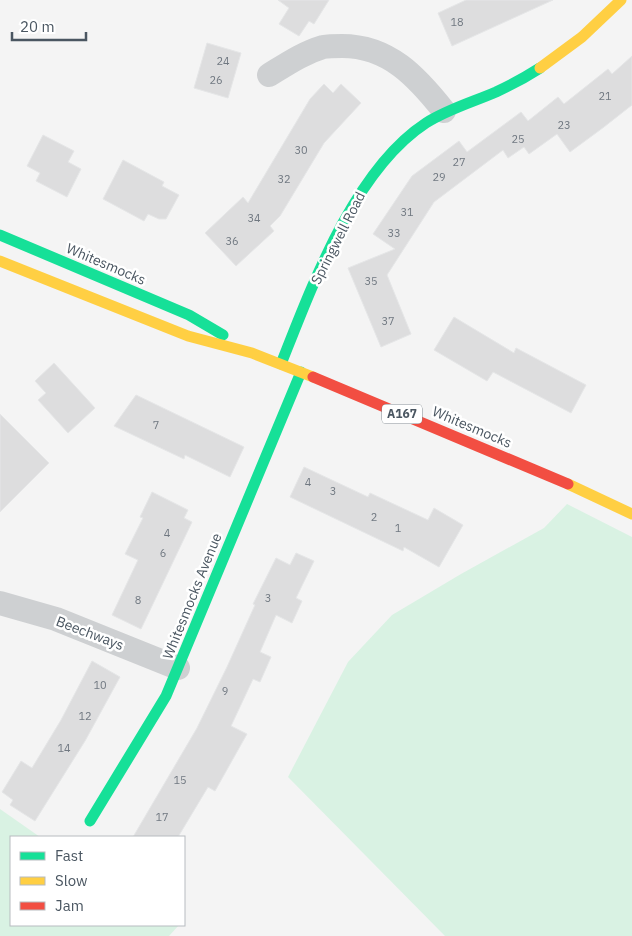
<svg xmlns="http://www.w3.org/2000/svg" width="632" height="936" font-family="'IBM Plex Sans',sans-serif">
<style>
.green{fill:#d9f2e3}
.building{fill:#ddddde;stroke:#e5e6e7}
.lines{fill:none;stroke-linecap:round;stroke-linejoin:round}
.street{stroke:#ced0d2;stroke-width:24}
.fast{stroke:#16e098;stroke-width:11}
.slow{stroke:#ffcf43;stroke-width:11}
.jam{stroke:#f24e42;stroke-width:11}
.labels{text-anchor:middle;stroke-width:5;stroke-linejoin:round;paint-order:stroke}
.number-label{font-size:11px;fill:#707881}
.shield{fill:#fff;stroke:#808990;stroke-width:1}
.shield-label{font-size:12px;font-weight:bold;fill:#4a5661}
.street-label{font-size:14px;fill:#4a5661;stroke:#fff}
</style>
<rect width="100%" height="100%" fill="#f4f4f4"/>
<path class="green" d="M567,504L632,537V936H445L288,777L348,662L392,615L461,574L544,528Z
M0,809L40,837H11V925H179L169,936H0Z"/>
<path class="building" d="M278,0H329L314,24L309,21L299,36L279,24L289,8Z
M466,0H553L452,46L438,13Z
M207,43L241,53L228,98L194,88Z
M632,56V105L604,127L570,152L557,134L529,154L524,147L508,158L503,150L434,202L387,275L411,334L381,347L348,268L395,249L373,234L412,176L459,141L467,152L521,112L528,121L558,97L564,104L608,69L612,74Z
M324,84L333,93L341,84L361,103L324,143L280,216L270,226L274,231L236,266L205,233L243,197L248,203L310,99Z
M43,135L74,151L68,162L81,169L67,197L36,181L40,173L27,166Z
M123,160L164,182L162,186L179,195L166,219H159L148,214L144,221L103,199Z
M454,317L514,353L516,348L586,385L571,413L493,372L487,381L434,350Z
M54,363L95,408L68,433L38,400L46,393L35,381Z
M136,395L244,447L230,477L185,455L184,459L114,426Z
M0,414L49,463L0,512Z
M304,467L368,497L370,493L428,520L434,508L463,525L439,567L404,547L403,551L290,497Z
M152,492L188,510L184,518L192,522L141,629L112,615L138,560L125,554L143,518L140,517Z
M296,553L314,561L296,598L302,601L292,623L276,615L260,652L271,657L260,682L253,679L231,726L247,734L215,791L208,787L178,837H133L197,728L227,667L255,605L253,604L276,558L290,565Z
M92,661L120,677L85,741L35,821L10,805L13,800L2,792L21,761L32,768L61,720Z"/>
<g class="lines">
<path class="street" d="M269,75C287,64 303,53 323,47C329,46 336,46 342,46C389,46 417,77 444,111
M0,603L56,619L178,668"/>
<path class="fast" d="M0,235L189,315L223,335
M281,364C312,286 354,170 426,123C448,109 473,102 496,92C511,85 526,77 540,68
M90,821L166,696L301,372"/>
<path class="slow" d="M540,68L582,37L621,0
M0,261L188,336L252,353L313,377
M568,484L632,514"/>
<path class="jam" d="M313,377L568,484"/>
</g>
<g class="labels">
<g class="number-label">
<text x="457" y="26">18</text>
<text x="223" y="65">24</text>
<text x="216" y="84">26</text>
<text x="605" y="100">21</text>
<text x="564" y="129">23</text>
<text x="518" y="143">25</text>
<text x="301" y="154">30</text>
<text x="459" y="166">27</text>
<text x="439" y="181">29</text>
<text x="284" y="183">32</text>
<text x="407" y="216">31</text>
<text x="254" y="222">34</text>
<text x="394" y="237">33</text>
<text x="232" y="245">36</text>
<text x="371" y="285">35</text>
<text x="388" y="325">37</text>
<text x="156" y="429">7</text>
<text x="308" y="486">4</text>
<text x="333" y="495">3</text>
<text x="374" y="521">2</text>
<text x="398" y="532">1</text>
<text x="167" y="537">4</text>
<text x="163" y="557">6</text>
<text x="268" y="602">3</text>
<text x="138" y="604">8</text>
<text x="100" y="689">10</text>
<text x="225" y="695">9</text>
<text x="85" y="720">12</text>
<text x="64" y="752">14</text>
<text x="180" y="784">15</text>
<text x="162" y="821">17</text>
</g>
<rect class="shield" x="382" y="404.5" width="40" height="19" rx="4"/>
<g class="shield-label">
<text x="402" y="418">A167</text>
</g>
<g class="street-label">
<text transform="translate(338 238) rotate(-63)" y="5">Springwell Road</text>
<text transform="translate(106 264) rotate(23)" y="5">Whitesmocks</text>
<text transform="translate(472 427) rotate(23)" y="5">Whitesmocks</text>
<text transform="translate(192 596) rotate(-68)" y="5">Whitesmocks Avenue</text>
<text transform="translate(90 633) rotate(21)" y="5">Beechways</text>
</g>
</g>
<rect x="10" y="836" width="175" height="90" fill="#ffffff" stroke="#b7bbc0"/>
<rect x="20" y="852" width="25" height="8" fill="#16e098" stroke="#b7bbc0"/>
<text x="55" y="861" font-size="15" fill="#4a5661">Fast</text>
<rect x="20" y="877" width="25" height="8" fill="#ffcf43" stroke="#b7bbc0"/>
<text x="55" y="886" font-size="15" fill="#4a5661">Slow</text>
<rect x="20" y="902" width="25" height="8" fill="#f24e42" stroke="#b7bbc0"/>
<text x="55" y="911" font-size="15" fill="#4a5661">Jam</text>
<path d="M12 32v8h74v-8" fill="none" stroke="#4a5661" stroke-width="2.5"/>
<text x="20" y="32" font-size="15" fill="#4a5661" stroke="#ffffff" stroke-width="4" paint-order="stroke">20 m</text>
</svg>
